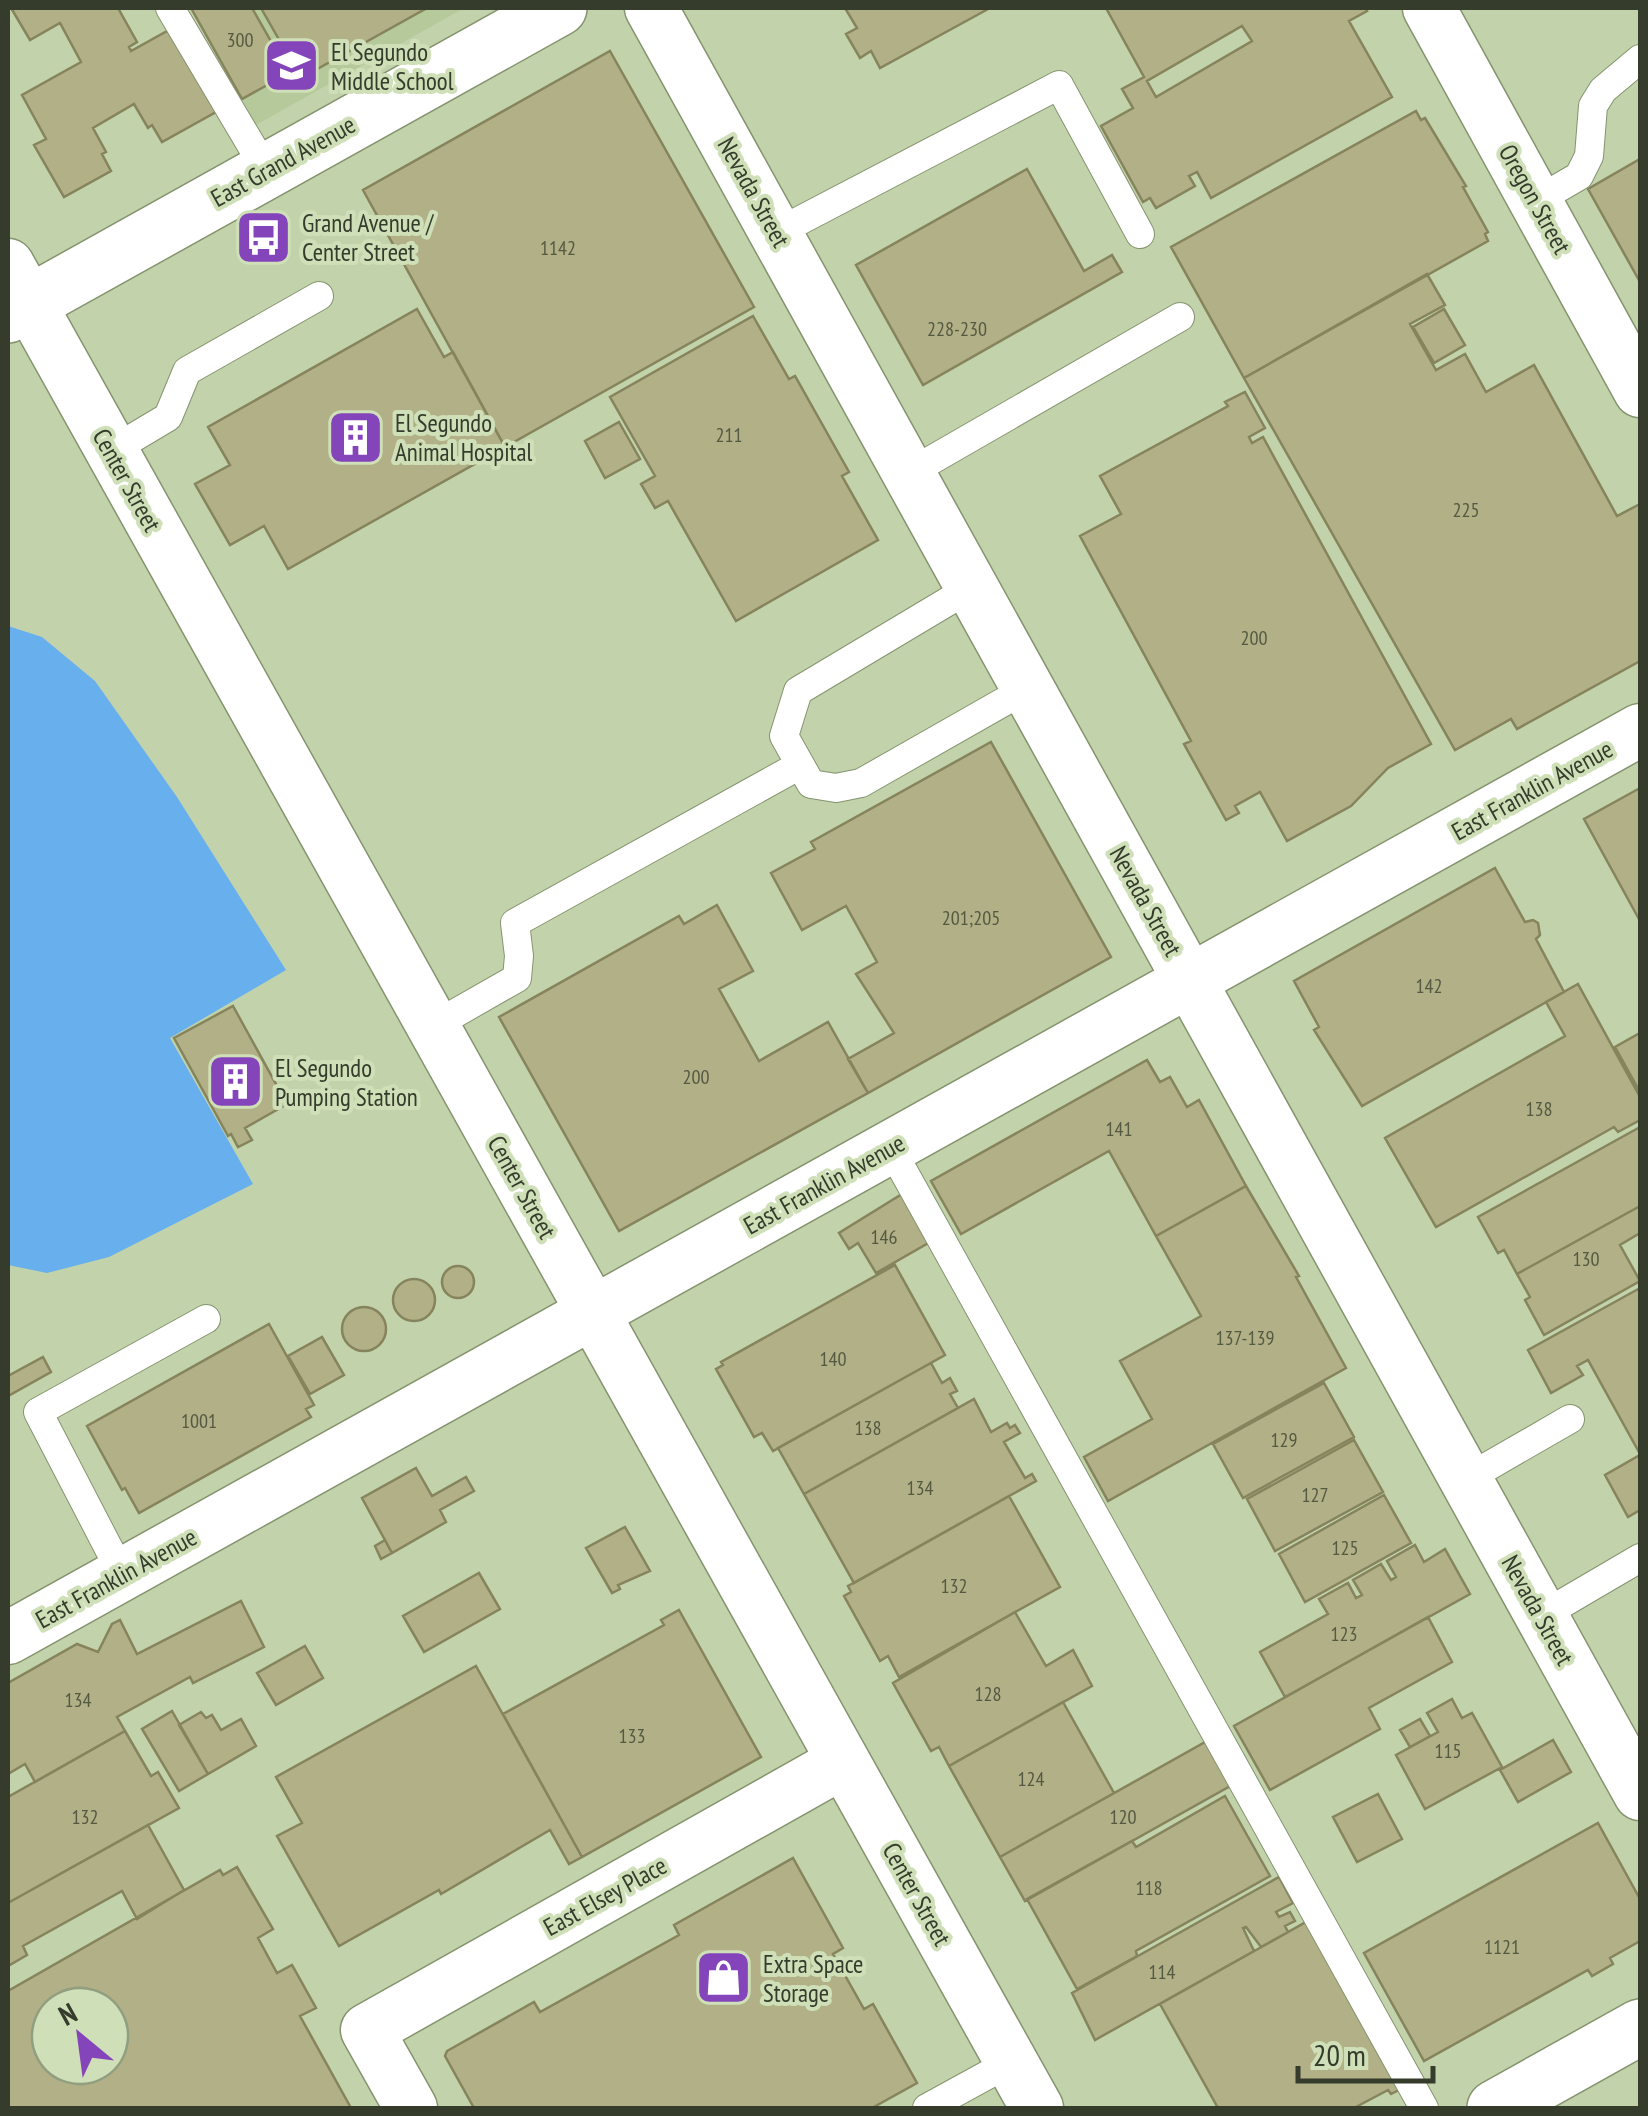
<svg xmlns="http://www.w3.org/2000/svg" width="1648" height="2116" font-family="'PT Sans Narrow',sans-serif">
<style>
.built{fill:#b5c99b}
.water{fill:#67afed}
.building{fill:#b1b086;stroke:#86845c;stroke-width:2.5;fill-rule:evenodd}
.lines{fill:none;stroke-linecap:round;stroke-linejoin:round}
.service-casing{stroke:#85946f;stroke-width:30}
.minor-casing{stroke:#85946f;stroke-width:55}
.secondary-casing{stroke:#85946f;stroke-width:58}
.service{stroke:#fff;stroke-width:28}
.minor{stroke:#fff;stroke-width:52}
.secondary{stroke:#fff;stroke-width:55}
.labels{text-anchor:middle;stroke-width:8;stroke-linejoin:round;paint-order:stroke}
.number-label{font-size:20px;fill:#545942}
.poi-label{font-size:25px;fill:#353c2c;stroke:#cfe0b8;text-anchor:start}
.street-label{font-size:25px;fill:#353c2c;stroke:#cfe0b8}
</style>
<rect width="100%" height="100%" fill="#c2d3ab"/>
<path class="built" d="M194,8H464L256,125Z"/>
<path class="water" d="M8,626L42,637L95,681L177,797L286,970L170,1038L253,1184L109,1257L47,1273L8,1265Z"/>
<path class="building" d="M11,8H118L137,42L129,47L131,51L169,30L216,112L162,142L152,125L148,128L134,104L93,128L106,152L102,154L111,171L64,197L34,145L46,139L22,95L81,62L60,23L30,40Z
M191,8H252L289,73L242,99Z
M261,8H427L301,78Z
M845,8H990L880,68L871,51L860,58L846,34L857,28Z
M1106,8H1365L1367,11L1349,21L1392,97L1211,198L1197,172L1189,176L1195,186L1156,208L1150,198L1143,202L1101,126L1133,108L1122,89L1144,77ZM1242,26L1252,41L1156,97L1147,81Z
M610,51L754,307L505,447L363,190Z
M1416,111L1421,120L1425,118L1466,186L1463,187L1488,232L1485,234L1488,241L1244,378L1171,247Z
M1640,159V282L1588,189Z
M1027,169L1084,271L1112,255L1122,272L923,385L856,265Z
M1427,274L1445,305L1410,324L1436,370L1465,354L1486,392L1534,365L1617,516L1640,504V661L1517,729L1511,719L1455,750L1244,378Z
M417,309L444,357L453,352L505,447L288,569L264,526L230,545L195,484L230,465L208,427Z
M1444,309L1465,345L1434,363L1413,327Z
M753,316L789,379L795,376L849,472L842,476L878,540L736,621L668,501L655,508L641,484L655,476L610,397Z
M1245,392L1265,428L1249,437L1252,443L1263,437L1431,744L1388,768L1351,806L1287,841L1260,792L1235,806L1239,813L1226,820L1184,744L1191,741L1080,536L1121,514L1100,476L1228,406L1225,402Z
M619,422L640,459L605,478L585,441Z
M991,742L1111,957L868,1093L848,1059L894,1033L856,974L877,962L846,906L802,930L771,873L815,849L811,842Z
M1640,788V921L1584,819Z
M1495,868L1525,922L1533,920L1538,923L1540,935L1536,939L1564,992L1362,1106L1314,1030L1319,1027L1294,981Z
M717,905L753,971L719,989L759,1061L828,1022L868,1093L619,1231L499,1017L679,916L684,924Z
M1578,984L1640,1097V1120L1618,1132L1614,1127L1436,1227L1385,1138L1565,1036L1546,1002Z
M233,1006L287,1104L245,1128L252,1140L238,1147L231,1134L228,1136L174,1038Z
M1640,1033V1092L1615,1047Z
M1147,1060L1160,1082L1170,1077L1187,1107L1199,1100L1246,1186L1156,1236L1109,1151L961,1234L931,1181Z
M1640,1127V1206L1517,1274L1504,1250L1498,1253L1478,1217Z
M1246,1186L1299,1276L1296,1277L1346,1368L1108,1501L1084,1457L1152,1419L1120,1361L1201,1316L1156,1236Z
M902,1194L930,1242L876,1273L858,1243L849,1249L839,1233Z
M1640,1206V1233L1620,1245L1640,1281L1544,1335L1525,1300L1530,1297L1517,1274Z
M895,1265L945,1355L773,1451L762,1433L754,1437L716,1369L723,1365L721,1362Z
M442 1282a16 16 0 1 1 32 0a16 16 0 1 1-32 0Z
M393 1300a21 21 0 1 1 42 0a21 21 0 1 1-42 0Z
M1640,1288V1454L1588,1360L1577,1366L1583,1375L1551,1393L1528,1350Z
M342 1329a22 22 0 1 1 44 0a22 22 0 1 1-44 0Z
M269,1324L314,1405L306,1409L311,1417L139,1513L125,1488L122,1490L87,1426Z
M322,1337L344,1375L310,1394L288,1356Z
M43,1357L51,1372L8,1396V1376Z
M931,1363L942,1383L950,1378L957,1391L950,1394L958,1408L804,1494L778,1448Z
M1324,1383L1354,1437L1243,1498L1213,1444Z
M974,1399L991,1432L1007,1423L1010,1428L1015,1425L1020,1433L1004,1442L1025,1478L1032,1474L1036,1481L854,1583L804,1494Z
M1354,1440L1383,1492L1275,1551L1247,1499Z
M1640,1455V1510L1628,1517L1605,1475Z
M416,1468L432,1496L466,1477L474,1491L440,1510L446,1522L392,1553L362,1498Z
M1384,1495L1411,1543L1305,1602L1279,1554Z
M1009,1496L1060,1587L899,1677L888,1656L880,1661L844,1596L851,1592L848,1586Z
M625,1527L650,1571L618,1585L620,1589L612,1593L586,1548Z
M385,1540L392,1553L381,1559L375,1546Z
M1415,1545L1424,1562L1445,1549L1470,1594L1285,1697L1260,1652L1328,1614L1319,1599L1348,1583L1356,1598L1362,1595L1353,1580L1381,1564L1391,1580L1396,1577L1387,1561Z
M479,1573L500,1609L424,1652L403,1616Z
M241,1601L264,1647L193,1683L190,1677L117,1717L125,1731L35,1782L25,1764L8,1774V1683L77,1644L98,1652L112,1624L120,1620L137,1654Z
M679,1610L761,1757L582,1857L503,1714L664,1625L661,1620Z
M1015,1612L1046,1666L1073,1650L1092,1686L949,1766L939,1747L931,1751L893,1683Z
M1428,1617L1452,1662L1369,1708L1380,1729L1270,1790L1234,1726Z
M305,1646L323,1678L276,1705L257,1673Z
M476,1666L582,1857L569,1864L550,1830L441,1894L439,1890L339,1946L277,1836L302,1823L276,1777Z
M1452,1699L1462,1718L1472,1713L1502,1767L1425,1809L1396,1755L1438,1732L1427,1713Z
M1063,1702L1114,1793L1000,1857L949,1766Z
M172,1711L208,1774L179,1791L142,1729Z
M201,1712L206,1718L212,1715L221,1730L241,1719L256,1746L208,1774L179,1725Z
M1420,1719L1430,1736L1410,1747L1400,1730Z
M125,1731L151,1776L158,1772L179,1808L8,1903V1797Z
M1553,1740L1571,1772L1518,1802L1500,1770Z
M1207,1741L1232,1785L1025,1901L1000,1857Z
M1378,1794L1402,1839L1357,1862L1333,1817Z
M1225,1796L1270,1876L1136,1951L1137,1956L1077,1989L1027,1899L1132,1841L1136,1847Z
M1598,1823L1640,1899V1941L1610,1958L1613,1964L1592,1976L1588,1970L1424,2061L1364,1953Z
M148,1825L184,1890L137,1919L122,1891L23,1946L27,1955L8,1966V1903Z
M793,1858L843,1948L833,1954L864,2009L873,2004L917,2083L872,2108H474L445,2056L447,2051L534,2002L540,2012L679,1935L674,1925Z
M237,1867L273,1929L258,1938L277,1973L292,1965L316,2008L300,2016L351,2108H8V1991L220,1870L223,1875ZM50,2006H110V2066H50Z
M1279,1877L1293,1903L1276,1912L1279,1917L1290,1912L1295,1921L1285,1926L1288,1932L1261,1947L1246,1927L1243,1928L1254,1951L1095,2040L1072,1993Z
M1306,1922L1399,2090L1391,2094L1388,2090L1354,2108H1218L1160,2004Z"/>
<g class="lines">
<defs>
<path id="service" d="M170,8L266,170
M1536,201L1579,176L1589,156L1593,106L1603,90L1640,59
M776,233L1059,85L1140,234
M111,451L168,417L187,371L319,296
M909,473L1180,317
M972,587L798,691L784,736L811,784L836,788L861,783L1028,688
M433,1026L517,978L519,956L515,923L800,765
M890,1147L1424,2108
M1466,1479L1570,1419
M122,1574L38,1412L206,1319
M1541,1616L1640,1558
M927,2108L1011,2062"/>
<path id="minor" d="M651,8L1640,1794
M1429,8L1640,391
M8,265L1037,2108
M8,1638L1640,730
M411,2108L367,2030L843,1762"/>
<path id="secondary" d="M8,315L559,8
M1495,2108L1640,2027"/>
</defs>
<use href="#service" class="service-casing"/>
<use href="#minor" class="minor-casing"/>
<use href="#secondary" class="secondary-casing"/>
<use href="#service" class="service"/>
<use href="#minor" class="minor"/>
<use href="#secondary" class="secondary"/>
</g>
<defs>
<symbol id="school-square" viewBox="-11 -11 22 22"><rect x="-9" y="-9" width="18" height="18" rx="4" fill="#8545ba" stroke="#cfe0b8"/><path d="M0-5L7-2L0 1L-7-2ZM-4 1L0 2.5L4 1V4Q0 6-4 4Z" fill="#fff"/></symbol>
<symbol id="bus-square" viewBox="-11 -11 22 22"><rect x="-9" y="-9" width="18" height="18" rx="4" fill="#8545ba" stroke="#cfe0b8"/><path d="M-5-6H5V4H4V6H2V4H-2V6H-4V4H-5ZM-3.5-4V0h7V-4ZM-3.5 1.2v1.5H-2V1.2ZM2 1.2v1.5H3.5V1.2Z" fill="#fff"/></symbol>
<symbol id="building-square" viewBox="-11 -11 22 22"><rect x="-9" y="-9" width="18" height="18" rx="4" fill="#8545ba" stroke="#cfe0b8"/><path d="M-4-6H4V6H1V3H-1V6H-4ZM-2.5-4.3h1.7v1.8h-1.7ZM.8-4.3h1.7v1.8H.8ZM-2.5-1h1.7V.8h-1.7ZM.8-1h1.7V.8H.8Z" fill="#fff"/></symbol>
<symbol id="shop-square" viewBox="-11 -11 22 22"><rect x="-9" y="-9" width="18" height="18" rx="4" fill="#8545ba" stroke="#cfe0b8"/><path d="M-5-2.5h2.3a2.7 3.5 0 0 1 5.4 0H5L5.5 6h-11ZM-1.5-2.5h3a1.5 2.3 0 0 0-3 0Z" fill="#fff"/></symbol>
</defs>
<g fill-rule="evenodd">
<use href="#school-square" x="260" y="34" width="63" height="63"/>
<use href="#bus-square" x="232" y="206" width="63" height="63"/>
<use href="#building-square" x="324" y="406" width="63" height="63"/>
<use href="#building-square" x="204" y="1050" width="63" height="63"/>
<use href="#shop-square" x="692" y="1946" width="63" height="63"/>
</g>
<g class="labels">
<g class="number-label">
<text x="240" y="47">300</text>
<text x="558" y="255">1142</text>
<text x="957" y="336">228-230</text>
<text x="729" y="442">211</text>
<text x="1466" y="517">225</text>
<text x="1254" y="645">200</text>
<text x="971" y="925">201;205</text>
<text x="1429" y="993">142</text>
<text x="696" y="1084">200</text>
<text x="1539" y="1116">138</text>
<text x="1119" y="1136">141</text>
<text x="884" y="1244">146</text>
<text x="1586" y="1266">130</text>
<text x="1245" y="1345">137-139</text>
<text x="833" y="1366">140</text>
<text x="199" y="1428">1001</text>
<text x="868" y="1435">138</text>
<text x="1284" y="1447">129</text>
<text x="920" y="1495">134</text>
<text x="1315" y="1502">127</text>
<text x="1345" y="1555">125</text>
<text x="954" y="1593">132</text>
<text x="1344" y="1641">123</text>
<text x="988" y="1701">128</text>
<text x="78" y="1707">134</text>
<text x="632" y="1743">133</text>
<text x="1448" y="1758">115</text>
<text x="1031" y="1786">124</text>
<text x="85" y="1824">132</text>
<text x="1123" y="1824">120</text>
<text x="1149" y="1895">118</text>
<text x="1502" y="1954">1121</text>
<text x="1162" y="1979">114</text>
</g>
<g class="poi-label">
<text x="331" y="61">El Segundo<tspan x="331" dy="29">Middle School</tspan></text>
<text x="302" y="232">Grand Avenue /<tspan x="302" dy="29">Center Street</tspan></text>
<text x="395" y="432">El Segundo<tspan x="395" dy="29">Animal Hospital</tspan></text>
<text x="275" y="1077">El Segundo<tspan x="275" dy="29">Pumping Station</tspan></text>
<text x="763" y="1973">Extra Space<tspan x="763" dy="29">Storage</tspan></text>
</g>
<g class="street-label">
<text transform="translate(283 161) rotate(-29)" y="9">East Grand Avenue</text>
<text transform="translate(754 192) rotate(61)" y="9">Nevada Street</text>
<text transform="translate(1535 199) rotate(61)" y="9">Oregon Street</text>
<text transform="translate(127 480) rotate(61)" y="9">Center Street</text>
<text transform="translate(1532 790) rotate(-29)" y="9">East Franklin Avenue</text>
<text transform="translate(1146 901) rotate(61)" y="9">Nevada Street</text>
<text transform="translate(824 1184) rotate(-29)" y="9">East Franklin Avenue</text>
<text transform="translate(522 1187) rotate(61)" y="9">Center Street</text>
<text transform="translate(116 1578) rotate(-29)" y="9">East Franklin Avenue</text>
<text transform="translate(1538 1610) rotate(61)" y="9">Nevada Street</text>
<text transform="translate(917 1894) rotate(61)" y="9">Center Street</text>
<text transform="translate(605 1896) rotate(-29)" y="9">East Elsey Place</text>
</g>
</g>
<rect width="1648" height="2116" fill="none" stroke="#353c2c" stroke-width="20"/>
<g transform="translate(80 2036) rotate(331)"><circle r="48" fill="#cfe0b8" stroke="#919e80" stroke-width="2.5"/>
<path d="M0-8L18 38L0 25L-18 38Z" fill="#8545ba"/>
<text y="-15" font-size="28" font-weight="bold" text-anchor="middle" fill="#353c2c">N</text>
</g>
<path d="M1298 2066v15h135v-15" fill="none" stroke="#353c2c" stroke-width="5"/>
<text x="1313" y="2066" font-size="30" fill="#353c2c" stroke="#cfe0b8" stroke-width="8" paint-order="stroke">20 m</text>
</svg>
